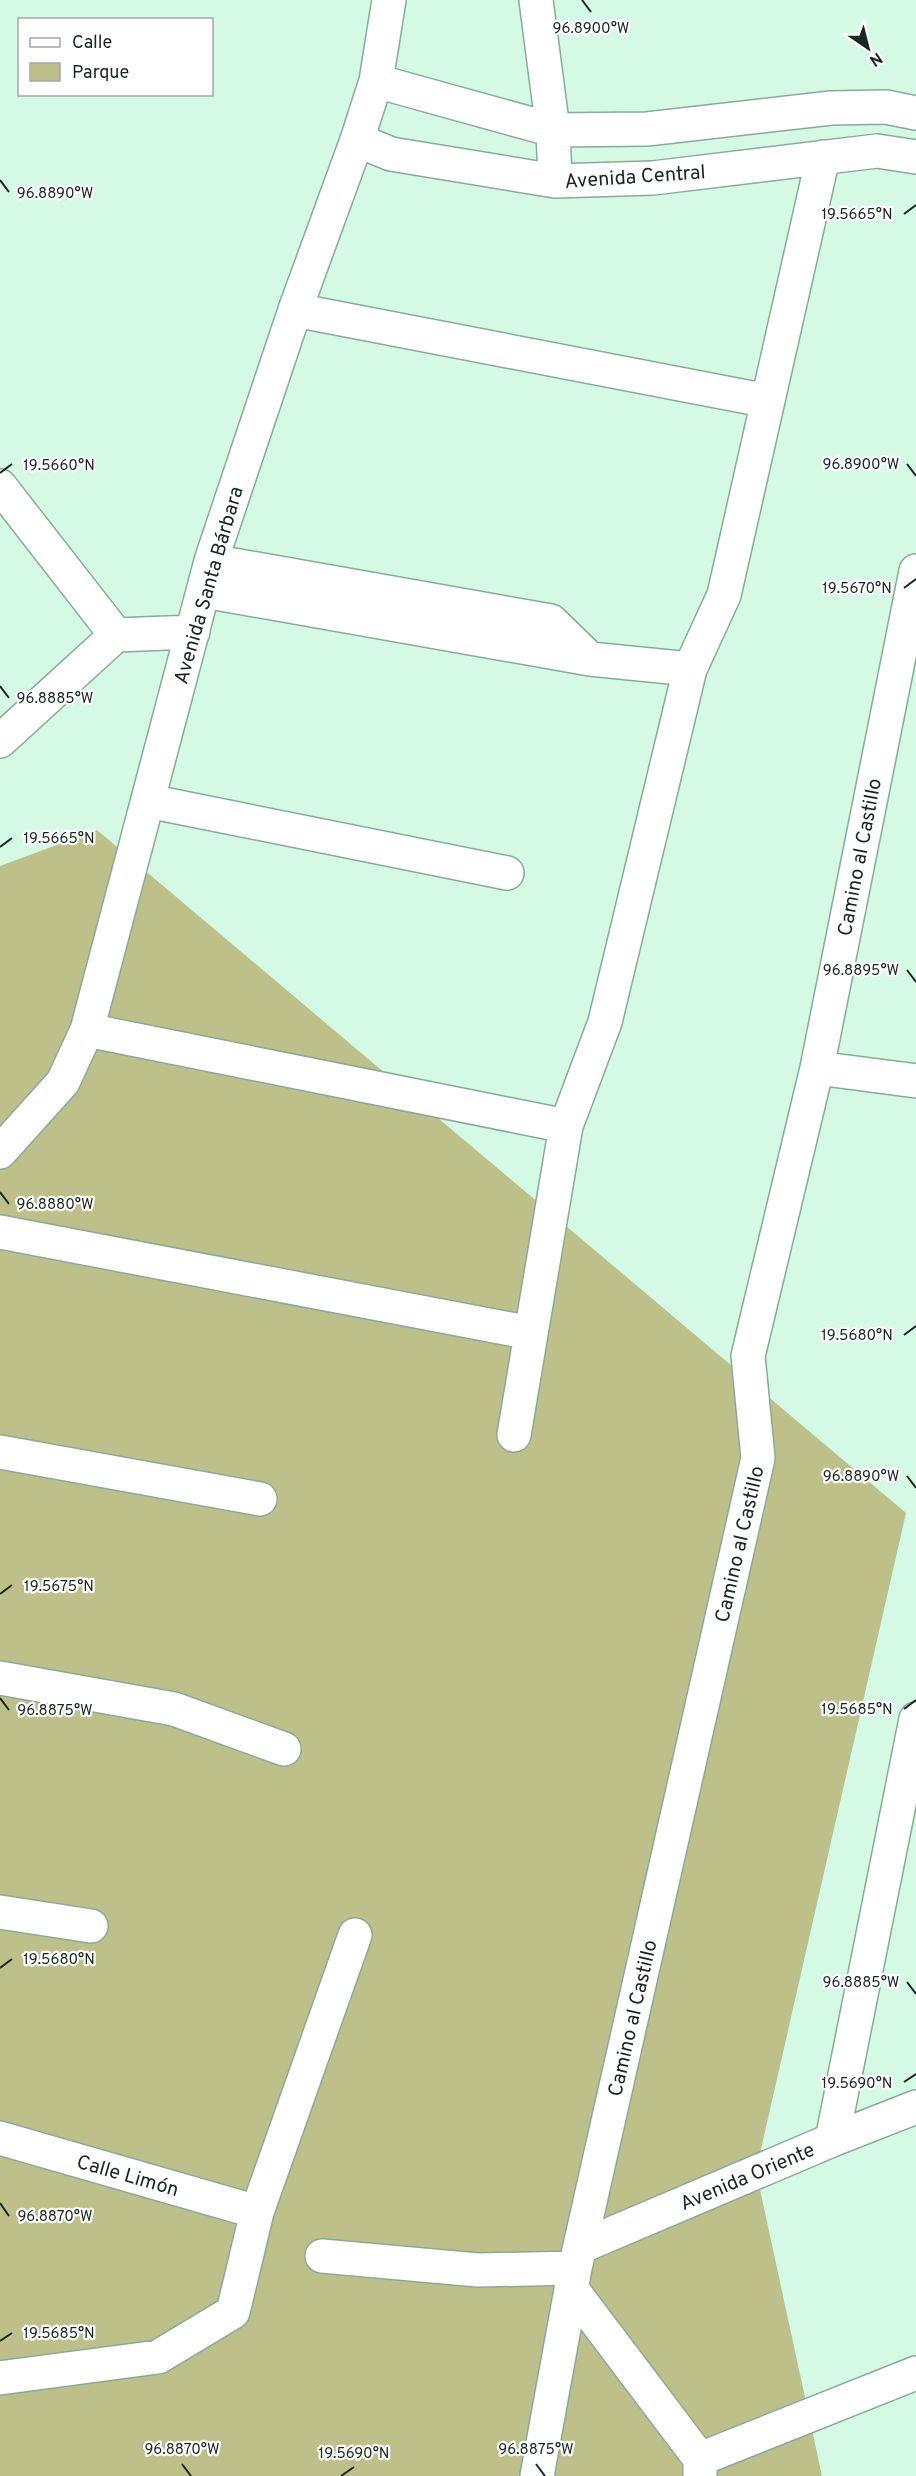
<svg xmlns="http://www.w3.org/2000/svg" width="916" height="2476" font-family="Overpass,sans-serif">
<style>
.green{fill:#bdc189}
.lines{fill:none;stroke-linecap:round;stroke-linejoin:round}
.street-casing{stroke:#88ab98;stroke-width:36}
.street{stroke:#fff;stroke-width:33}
.ticks{fill:none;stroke:#18261f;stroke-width:2}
.labels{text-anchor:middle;stroke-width:4.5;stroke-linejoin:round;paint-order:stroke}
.street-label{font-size:20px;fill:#18261f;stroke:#fff}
.ticks-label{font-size:15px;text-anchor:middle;fill:#18261f;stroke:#fff;stroke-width:4.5;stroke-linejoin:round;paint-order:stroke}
</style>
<rect width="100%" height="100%" fill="#d4f9e4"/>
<path class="green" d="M97,830L906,1513L756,2171L822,2476H0V866Z"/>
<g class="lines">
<defs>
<path id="street" d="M536,0L553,130L555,181
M376,81L553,130L647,129L831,108L886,107L916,113
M357,140L391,154L555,181L653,178L877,151L916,157
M295,310L768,401
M0,486L116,635L193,632
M211,561L551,621L590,659
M204,591L590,659L690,669
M0,741L116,635
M148,801L507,873
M87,1030L566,1126
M817,1068L916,1081
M0,1152L63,1082L87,1030L211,561L295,310L357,140L376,81L389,0
M0,1232L531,1333
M514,1435L566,1126L605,1022L690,669L724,595L823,157
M0,1452L260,1499
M0,1678L174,1709L284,1749
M0,1912L91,1926
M0,2138L257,2212
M832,2140L916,1719
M580,2247L832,2140L916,2107
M322,2256L478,2270L575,2268
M571,2288L700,2459V2476
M0,2378L158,2357L233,2312L257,2212L355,1935
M700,2459L916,2373
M537,2476L575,2268L758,1458L748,1356L817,1068L916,571"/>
</defs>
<use href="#street" class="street-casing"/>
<use href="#street" class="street"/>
</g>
<path class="ticks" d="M582,0L591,12M0,180L9,192M904,214L916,205M907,464L916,476M0,473L12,464M904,588L916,579M0,686L9,698M0,847L12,838M907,970L916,982M0,1192L9,1204M904,1335L916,1326M907,1476L916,1488M0,1594L12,1585M0,1698L9,1710M904,1709L916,1700M0,1968L12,1959M907,1982L916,1994M904,2082L916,2074M0,2203L9,2216M0,2341L12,2333M182,2464L191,2476M536,2464L545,2476M341,2476L354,2467"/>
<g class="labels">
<g class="street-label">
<text transform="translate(635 176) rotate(-4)" y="7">Avenida Central</text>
<text transform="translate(208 585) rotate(-74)" y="7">Avenida Santa Bárbara</text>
<text transform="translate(859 857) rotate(-79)" y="7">Camino al Castillo</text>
<text transform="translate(739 1544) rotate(-77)" y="7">Camino al Castillo</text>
<text transform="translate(632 2018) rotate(-77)" y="7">Camino al Castillo</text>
<text transform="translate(128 2175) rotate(16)" y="7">Calle Limón</text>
<text transform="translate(747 2176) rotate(-23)" y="7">Avenida Oriente</text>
</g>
</g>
<g class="ticks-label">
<text x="591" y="33">96.8900°W</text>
<text x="55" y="198">96.8890°W</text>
<text x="857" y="219">19.5665°N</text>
<text x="861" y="469">96.8900°W</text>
<text x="59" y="470">19.5660°N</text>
<text x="857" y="593">19.5670°N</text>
<text x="55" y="703">96.8885°W</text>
<text x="59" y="843">19.5665°N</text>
<text x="861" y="975">96.8895°W</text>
<text x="55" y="1209">96.8880°W</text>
<text x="857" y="1340">19.5680°N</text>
<text x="861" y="1481">96.8890°W</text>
<text x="59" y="1591">19.5675°N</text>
<text x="857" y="1714">19.5685°N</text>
<text x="55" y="1715">96.8875°W</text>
<text x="59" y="1964">19.5680°N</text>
<text x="861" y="1987">96.8885°W</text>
<text x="857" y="2088">19.5690°N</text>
<text x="55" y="2221">96.8870°W</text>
<text x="59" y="2338">19.5685°N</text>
<text x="182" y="2454">96.8870°W</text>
<text x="536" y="2454">96.8875°W</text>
<text x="354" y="2458">19.5690°N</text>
</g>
<rect x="18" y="18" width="195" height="78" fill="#ffffff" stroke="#a3a8a5" stroke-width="1.5"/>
<rect x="30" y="38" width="30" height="9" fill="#ffffff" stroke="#a3a8a5" stroke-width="1.5"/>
<text x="72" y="48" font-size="18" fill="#18261f">Calle</text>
<rect x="30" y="63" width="30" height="18" fill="#bdc189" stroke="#a3a8a5" stroke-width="1.5"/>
<text x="72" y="78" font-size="18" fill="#18261f">Parque</text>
<g transform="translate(868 48) rotate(145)" stroke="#ffffff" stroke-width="4.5" paint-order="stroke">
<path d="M0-4.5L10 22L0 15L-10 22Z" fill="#18261f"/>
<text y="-9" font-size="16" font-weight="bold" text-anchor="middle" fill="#18261f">N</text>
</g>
</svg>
